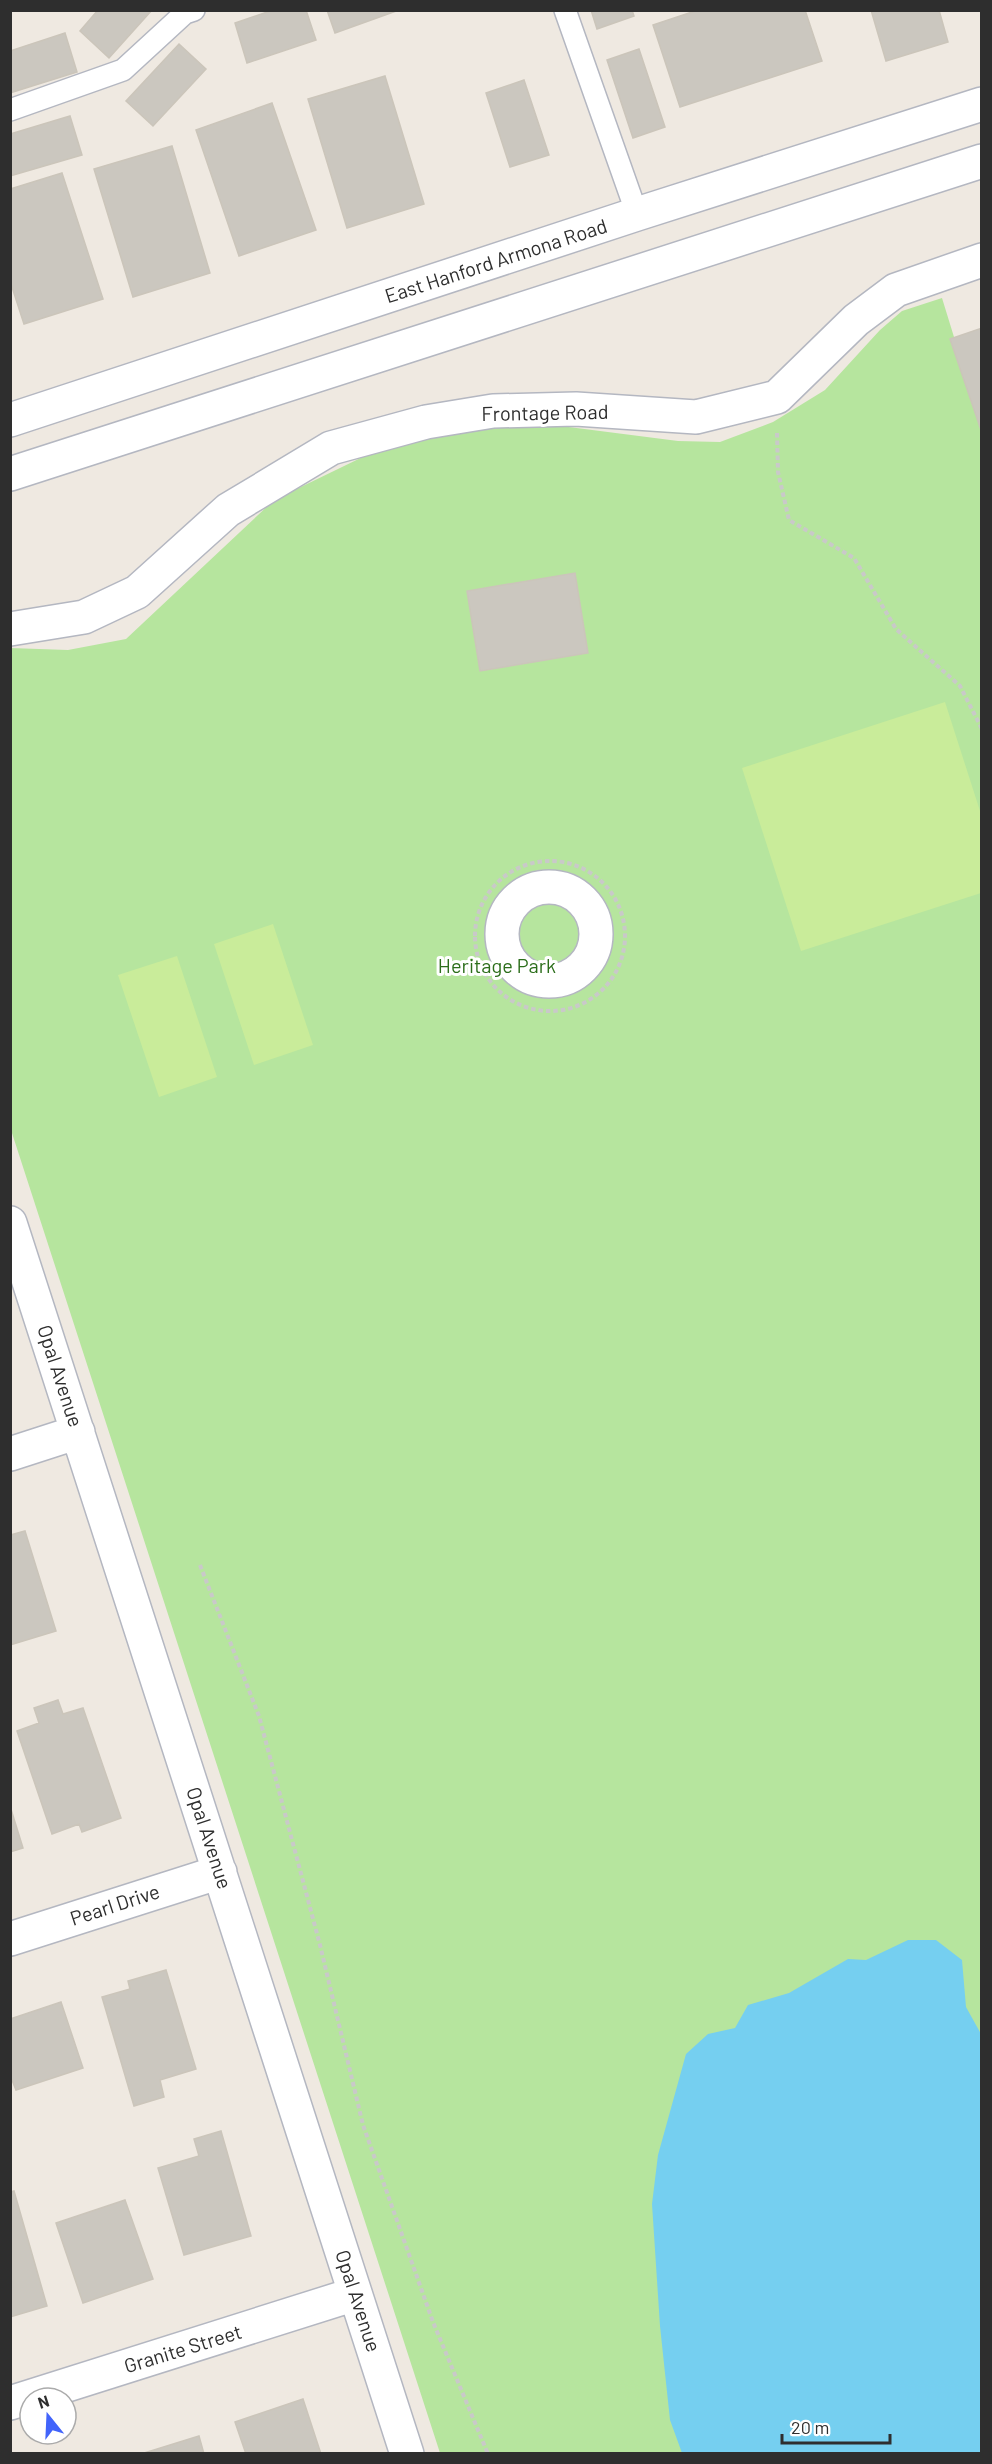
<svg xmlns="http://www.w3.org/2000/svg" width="992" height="2464" font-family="Barlow,sans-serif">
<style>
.green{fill:#b6e59e}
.pitch{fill:#c9ec9a}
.water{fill:#75cff0}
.building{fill:#cbc7bf;stroke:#cbc5ba;stroke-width:1.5}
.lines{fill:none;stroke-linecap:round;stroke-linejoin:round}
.service-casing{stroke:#b4b7c1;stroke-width:24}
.minor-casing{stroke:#b4b7c1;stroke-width:36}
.secondary-casing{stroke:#b4b7c1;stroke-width:36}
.path{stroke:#c9c9c9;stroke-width:4;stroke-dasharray:4.5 3;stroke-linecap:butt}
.service{stroke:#fff;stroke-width:21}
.minor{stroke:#fff;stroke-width:33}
.secondary{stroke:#fff;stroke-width:33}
.labels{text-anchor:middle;stroke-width:6;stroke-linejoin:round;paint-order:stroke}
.street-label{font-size:20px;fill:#2e2e2e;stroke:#fff}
.park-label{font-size:20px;fill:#2c6e1b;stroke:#fff}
</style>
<rect width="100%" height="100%" fill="#efe9e1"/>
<path class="green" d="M942,298L982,428L981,2453H440L11,1130L10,648L68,650L126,639L274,500L373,452L429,437L498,428L561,426L678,441L720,442L773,422L825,390L880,330L902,311Z"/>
<path class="pitch" d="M945,702L981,814V893L801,951L742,768Z
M273,924L313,1045L254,1065L214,944Z
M177,956L217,1077L159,1097L118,975Z"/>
<path class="water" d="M908,1940H936L962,1960L966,2007L981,2034V2453H682L670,2420L660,2326L652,2204L658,2155L686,2054L708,2034L735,2028L748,2005L789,1993L848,1959L866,1960Z"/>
<path class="building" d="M98,10H152L109,58L80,31Z
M273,10H306L316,40L247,63L235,23Z
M327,10H399L335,33Z
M591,10H632L634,16L597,29Z
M698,10H805L822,61L680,107L653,25Z
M871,10H939L948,42L886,61Z
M65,33L77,72L10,93V51Z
M179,44L206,69L153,126L126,101Z
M639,49L665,127L633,138L607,60Z
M385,76L424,204L347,228L308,99Z
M524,80L549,155L510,167L486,93Z
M272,103L316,230L239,256L196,130Z
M70,116L82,155L10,176V134Z
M172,146L210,273L133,297L94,169Z
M62,173L103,299L24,324L10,281V189Z
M982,328V433L950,339Z
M575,573L588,653L480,671L467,591Z
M25,1531L56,1631L10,1645V1535Z
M58,1700L63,1714L83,1708L121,1818L82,1832L79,1824L52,1834L17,1731L39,1723L34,1708Z
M10,1806L23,1848L10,1852Z
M166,1970L196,2069L160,2080L164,2097L134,2106L102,1997L130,1989L128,1981Z
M61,2002L83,2068L16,2090L10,2075V2019Z
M221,2131L251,2236L184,2255L158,2168L199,2156L194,2139Z
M14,2191L47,2306L10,2317V2192Z
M125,2200L153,2279L83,2303L56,2223Z
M303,2399L321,2454H246L235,2422Z
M199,2436L204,2454H141Z"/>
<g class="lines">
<defs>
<path id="service" d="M565,10L637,214
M10,110L123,70L185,13L194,10"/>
<path id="minor" d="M10,629L84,617L137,592L228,510L331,448L426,422L493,411L576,409L696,417L777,397L856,320L896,290L982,260
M502 934a47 47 0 1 1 94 0a47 47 0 1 1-94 0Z
M10,1223L407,2454
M10,1454L78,1432
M10,1939L220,1872
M10,2403L355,2294"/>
<path id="secondary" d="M10,420L637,214L982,104
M10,474L982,161"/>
</defs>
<use href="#service" class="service-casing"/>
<use href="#minor" class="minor-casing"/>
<use href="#secondary" class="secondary-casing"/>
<path class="path" d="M777,433L778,472L789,520L854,558L896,629L960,686L982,729
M475 936a75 75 0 1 1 150 0a75 75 0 1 1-150 0Z
M200,1565L259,1716L320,1945L363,2125L433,2322L488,2454"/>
<use href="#service" class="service"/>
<use href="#minor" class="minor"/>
<use href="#secondary" class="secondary"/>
</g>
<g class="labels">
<g class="street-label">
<text transform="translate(496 261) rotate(-18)" y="7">East Hanford Armona Road</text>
<text transform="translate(545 413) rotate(-1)" y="7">Frontage Road</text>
<text transform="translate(60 1376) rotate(72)" y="7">Opal Avenue</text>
<text transform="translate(209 1838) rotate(72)" y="7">Opal Avenue</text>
<text transform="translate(115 1905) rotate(-18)" y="7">Pearl Drive</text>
<text transform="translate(358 2301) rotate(72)" y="7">Opal Avenue</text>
<text transform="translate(183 2349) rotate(-17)" y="7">Granite Street</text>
</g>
<g class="park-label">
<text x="497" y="973">Heritage Park</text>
</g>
</g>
<rect width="992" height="2464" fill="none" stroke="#2e2e2e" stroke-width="24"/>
<g transform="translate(48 2416) rotate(342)"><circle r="28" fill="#ffffff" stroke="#ababab" stroke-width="1.5"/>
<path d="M0-4.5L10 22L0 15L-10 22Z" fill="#4264fb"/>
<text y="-9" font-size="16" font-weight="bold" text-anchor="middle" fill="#2e2e2e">N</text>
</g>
<path d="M782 2434v9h108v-9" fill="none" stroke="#2e2e2e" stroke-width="3"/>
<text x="791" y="2434" font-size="18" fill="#2e2e2e" stroke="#ffffff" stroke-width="4.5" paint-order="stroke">20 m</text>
</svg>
